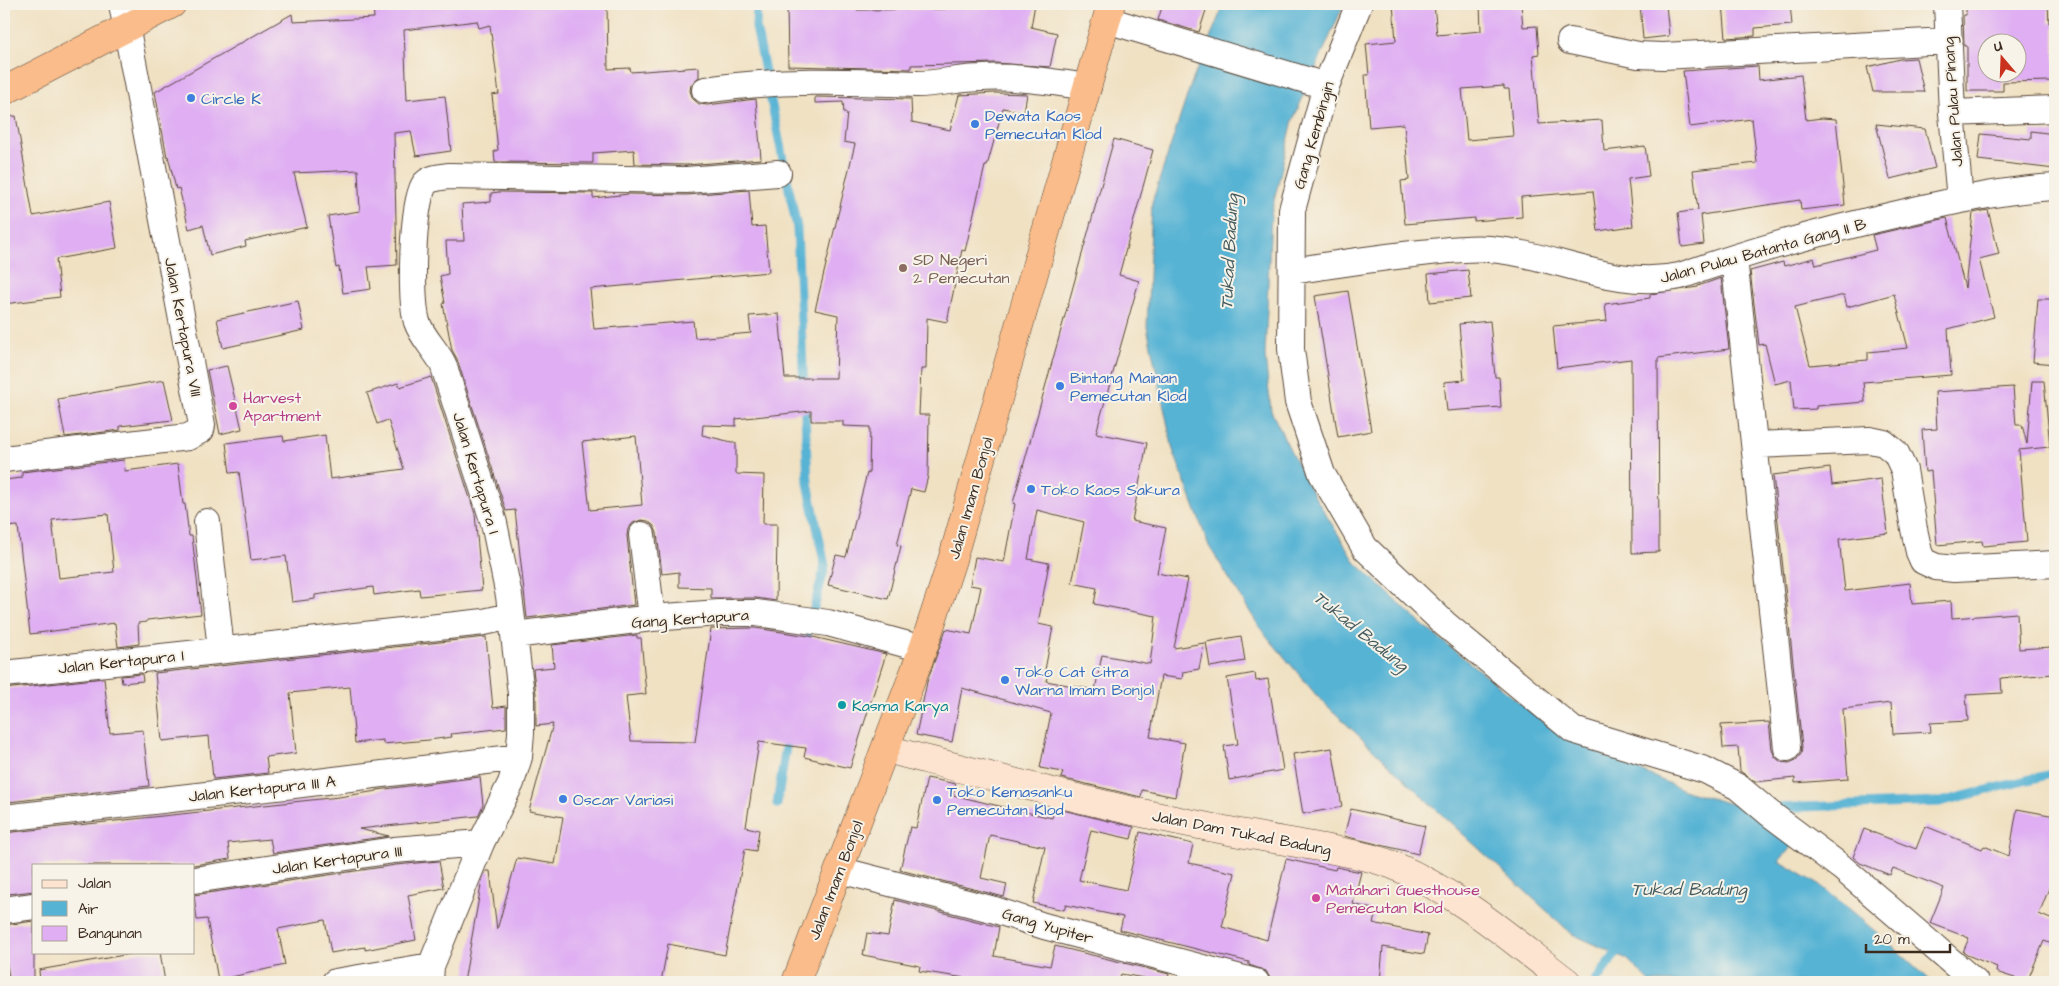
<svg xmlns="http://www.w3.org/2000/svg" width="2059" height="986" font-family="'Architects Daughter',sans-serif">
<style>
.water{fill:#56b3d4;stroke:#486e79}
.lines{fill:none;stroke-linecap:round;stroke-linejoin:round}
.stream{stroke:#56b3d4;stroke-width:9}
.building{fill:#dfaef3;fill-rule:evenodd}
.street-casing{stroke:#564537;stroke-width:28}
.secondary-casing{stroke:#564537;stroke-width:29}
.highway-casing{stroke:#564537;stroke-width:29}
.street{stroke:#fff;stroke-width:26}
.secondary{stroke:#fde4d0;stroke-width:28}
.highway{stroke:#f9bc8a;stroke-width:28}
.shop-dot{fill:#3f7fe0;stroke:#f7f3e8;stroke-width:2}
.education-dot{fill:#8d6e63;stroke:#f7f3e8;stroke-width:2}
.hotel-dot{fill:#d1479c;stroke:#f7f3e8;stroke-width:2}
.culture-dot{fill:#0f9aa8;stroke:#f7f3e8;stroke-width:2}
.labels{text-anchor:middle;stroke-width:4;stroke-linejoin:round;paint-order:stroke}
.shop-label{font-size:16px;fill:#366cbe;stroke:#f7f3e8;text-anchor:start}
.street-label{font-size:16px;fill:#3b2a1e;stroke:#f7f3e8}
.education-label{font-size:16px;fill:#785e54;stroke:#f7f3e8;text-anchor:start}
.hotel-label{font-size:16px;fill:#b23c85;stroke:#f7f3e8;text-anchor:start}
.culture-label{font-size:16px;fill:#0d838f;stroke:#f7f3e8;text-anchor:start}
.water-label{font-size:18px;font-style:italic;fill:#445a5e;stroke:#f7f3e8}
</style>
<rect width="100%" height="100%" fill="#f7f3e8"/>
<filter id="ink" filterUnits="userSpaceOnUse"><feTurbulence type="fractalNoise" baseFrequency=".02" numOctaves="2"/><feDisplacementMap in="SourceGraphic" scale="10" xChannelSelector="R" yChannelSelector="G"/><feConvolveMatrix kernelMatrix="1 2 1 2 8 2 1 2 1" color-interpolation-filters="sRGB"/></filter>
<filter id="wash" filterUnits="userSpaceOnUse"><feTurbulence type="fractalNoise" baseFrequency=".0096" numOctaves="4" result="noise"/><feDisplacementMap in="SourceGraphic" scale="20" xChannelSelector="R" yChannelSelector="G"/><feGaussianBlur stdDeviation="1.12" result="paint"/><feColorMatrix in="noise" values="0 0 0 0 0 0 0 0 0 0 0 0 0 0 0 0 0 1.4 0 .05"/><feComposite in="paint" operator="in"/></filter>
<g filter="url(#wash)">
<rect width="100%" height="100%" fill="#f0e1c3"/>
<path class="water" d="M1224,4H1344L1293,120L1271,214L1265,356L1271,411L1307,484L1356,563L1420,623L1560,735L1688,792L1750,809L1795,843L1779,861L1821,886L1888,942L1932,982H1650L1627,959L1572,934L1441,814L1317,696L1260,628L1209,546L1173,450L1147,327L1152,202L1191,84Z"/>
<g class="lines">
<path class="stream" d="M757,4L756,27L797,228L808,483L825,566L804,647
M777,804L788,734
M1774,808L1940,802L2055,773
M1595,982L1622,945"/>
</g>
<g id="blocks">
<path class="building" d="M373,4H607L608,69L630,68L631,72L699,67V77L691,84L690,91L693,99L699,104L707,105L756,99L761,159L686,165L635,164L634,150L593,153V163L495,162L494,151L498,150L492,95L499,94L490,25L479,28L477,21L404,30L407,100L445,96L451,151L416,156L411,131L394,133L397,265L368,267L371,289L343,293L339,267L336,268L328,216L360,211L358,170L294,173L307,227L245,241L246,246L210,255L203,225L189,229L179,188L176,189L168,156L167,157L155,92L292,14L293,22L374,18Z
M787,4H856L857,10L946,9V5L1035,4L1031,27L1057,33L1050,67L995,63L911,65V69L788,66Z
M1163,4H1208L1199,32L1158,20Z
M1393,4H1434L1437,35L1481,31L1480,4H1521L1523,27L1537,26L1539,54L1533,55L1539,124L1602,120L1604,151L1645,146L1649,176L1628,179L1633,226L1598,231L1593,191L1521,197L1522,217L1474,221V218L1405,224L1401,181L1409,180L1404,124L1369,127L1365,75H1369L1366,44L1396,41ZM1504,86V89H1509L1513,136L1467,140L1462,89Z
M1640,4H1666L1669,36L1643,39Z
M1723,4H1790L1792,25L1755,28V36L1726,38Z
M1966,4H2048L2049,23H2054V81L2003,82V91H1967V46H1964L1963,15H1966ZM1986,42H2016V72H1986Z
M1916,58L1924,92H1873L1867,67L1900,59Z
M1758,66L1759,80L1801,75L1806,120L1822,118L1836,119L1845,205L1801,210L1800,200L1701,215L1704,244L1682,247L1678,213L1698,210L1693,170L1757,163L1752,119L1690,127L1683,71Z
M995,93L1027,94L1024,112L1003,108L987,166H985L965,251L962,250L947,322L927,318L926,369H921L919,415H929L928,476L924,492L911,489L897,545L901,546L888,599L828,585L836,555L846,557L867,473L869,474L870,427L843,426V421H811V411L736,419V426L703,425L702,435L736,443V474L764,475L763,524H777L776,601L756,598H711V588L679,587V572L662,574L657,533L654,526L648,521L641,520L633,523L628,529L627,536L634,605L527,618L515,510L506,511L457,359L452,350L443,304L445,303L440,276L448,274L446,241H464L462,204L491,202V193L499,192L593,193V198L629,194L687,195L749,190L752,227L765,226L769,272L590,289L594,329L693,321L695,338L751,333L749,316L779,314L785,378H836L838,315L815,310L855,144L844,142L847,113H844L843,102L815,103V97L911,99L912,122L950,130L959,95ZM636,436L642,505L590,510L582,442Z
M16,116L33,216L109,202L117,248L56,259L60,297L4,304V117Z
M1876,124L1925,129L1935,168L1890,179Z
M2031,131L2055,134V169L1978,160L1981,134L2031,139Z
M1114,139L1153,150L1119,275L1139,281L1096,433L1147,443L1132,521L1166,528L1157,573L1188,579L1174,648L1204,643L1199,669L1183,672L1182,679L1161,676L1150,737L1185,743L1175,797L1142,790L1141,797L1061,778L1063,772L1040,768L1051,713L962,688L952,742L916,735L927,682L946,629L971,634L981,587L970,585L975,557L1004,562L1015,504L1013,503ZM1037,510L1084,522L1072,583L1097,588L1094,604L1156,616L1150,664L1102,655L1095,690L1046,681L1049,671L1045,670L1053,627L1038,624L1049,563L1028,559Z
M1988,210L1999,254L1979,259L1994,317L1948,329L1951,375L1863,382L1865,402L1816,406V409L1794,410L1791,380L1775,384L1765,344L1759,345L1750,271L1783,262L1784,266L1814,258L1816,265L1876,250L1872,235L1947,218L1965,288L1973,213ZM1894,294L1908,348L1868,352V360L1810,365L1795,307L1844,295L1847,307Z
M1468,270L1471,298L1430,302L1428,274Z
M1721,278L1729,349L1658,358L1659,552L1632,553L1631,359L1557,368L1553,326L1607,321L1605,304L1650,298V294L1698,287V286Z
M1348,291L1371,431L1338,437L1315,296Z
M2038,299H2055V364L2033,362Z
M298,301L304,330L223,348L217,319Z
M1490,321L1495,377H1499L1501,407L1447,411L1444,382L1464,380L1459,324Z
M227,366L242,429L220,434L207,370Z
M431,377L475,514L482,590L420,596L419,589L374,595L373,587L315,595V599L292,602L286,556L251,560L239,472L230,473L226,443L283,436L284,441L325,435L330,479L404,469L388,420L377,424L367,393L398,383L400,387Z
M164,380L173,420L120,426V430L65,437L58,399Z
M2032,381H2044L2050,447L2019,450L2027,542L1983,546L1982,541L1937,545L1931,471L1925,472L1922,430L1937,429L1935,392L2013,387L2016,425H2022L2027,444Z
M124,460L125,471L178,464L183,504H185L189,536H192L201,614L147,620V622L138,623L139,644L118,647L115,623L30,634L18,526L4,527V480L22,478V472ZM108,514L114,572L59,578L52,520Z
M1830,468L1832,485L1881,479L1888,533L1839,539L1845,591L1910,583L1912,604L1951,601L1952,618L2017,613L2019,649L2052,647L2054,674L2001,678L2002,693L1966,695L1968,721L1930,723L1931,732L1893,734L1891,703L1843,709L1848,779L1795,783V778L1755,782L1740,771L1738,747L1723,748L1721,725L1769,722L1772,750L1775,757L1781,762L1789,763L1796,760L1801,754L1802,747L1773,475Z
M755,628L809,636L886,654L850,768L804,757L806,748L759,742L746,827L759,830L756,851L745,849L725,955L668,944L661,982H464L482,880L486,871H490L497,930L517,858L555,864L563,817L529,811L553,724L536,726V694L533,669L554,667L552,645L637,635V638H641L646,694L626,696L631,741L695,742L711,629Z
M1241,636L1245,661L1210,667L1206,642Z
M486,637L493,708L506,706V728L451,734L452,737L429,740L383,744V740L355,743L350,687L290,693L296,753L266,757L268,773L213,779L209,736L162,741L155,673Z
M1255,673L1256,681L1268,679L1283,770L1229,780L1224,746L1238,744L1227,678Z
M142,674L143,681L122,683L121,676Z
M104,678L110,733L143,730L149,786L8,802L4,754V689Z
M1332,748L1342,807L1303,814L1293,754Z
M480,777L483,805L478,816L359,829L389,836L273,853L270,839L228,843L230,859L194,865H34V891L8,894L4,833L339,797L377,791V790Z
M927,778L956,784L953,795L986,803L1052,818L1054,808L1134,827L1131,839L1091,830L1079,880L1126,890L1140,832L1193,844L1189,863L1235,873L1222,927L1267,940L1286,859L1335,870L1336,867L1361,872L1353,904L1377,910L1373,923L1428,935L1424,954L1383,947L1380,982H1278L1271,980L1266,971L1249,965V962L1120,930L1123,917L1066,905L1064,910L1033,903L1045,847L990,835L981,878L1007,884L1004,897L900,870L910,827L916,828Z
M1351,809L1425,826L1418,854L1344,836Z
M2017,809L2055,816V873L2039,914L2055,921V945L2044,941L2027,982L1996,972L1997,967L1967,955L1963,952L1969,938L1930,923L1944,888L1893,868L1890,875L1860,863L1853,857L1864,829L1916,849L1925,826L1982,849L1984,846L2009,856Z
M439,861L444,888L408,895L416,940L365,950V947L331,953L325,920L278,929L285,965L218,980L207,919L197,920L194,895L396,865Z
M895,900L999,927L994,956L1050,966L1055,946L1169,974L1167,982L1121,974L1119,982H992L919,971L920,966L863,955L867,933L888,936Z
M34,921V982H10L4,949V925Z
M141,952H160L165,982H40L39,970Z"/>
</g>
</g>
<g filter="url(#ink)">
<use href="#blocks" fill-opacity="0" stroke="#564537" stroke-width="1"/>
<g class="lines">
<defs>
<path id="street" d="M1359,4L1326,86L1292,210L1291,349L1298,402L1322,474L1365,548L1445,624L1573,730L1705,770L1738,787L1769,813L1841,867L1975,982
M1947,4L1952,113L1960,200
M1107,20L1326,86
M1570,41L1638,55L1663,56L1947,41
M705,90C776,79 846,81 917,84C939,84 960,78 982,78C1017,76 1053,82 1088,87
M1952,113L2055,109
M1734,258L1787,748
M1292,271C1335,264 1377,258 1421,253C1443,251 1467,247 1489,249C1555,254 1613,290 1680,276C1753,250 1827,230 1902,213C1953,201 2003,190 2055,187
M1755,445L1870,440L1884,443L1896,453L1904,470L1914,529L1919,552L1923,561L1936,567L1954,569L2055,564
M4,459L188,437L201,430L202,425L122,4
M207,522L221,650
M642,535L652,618
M514,635L652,618L719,613H756L828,623L923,649
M4,674L484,622L511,616
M4,818L294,785L519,757
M839,870L995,910L1044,926L1256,982
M194,880L394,850L481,843
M4,910L34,906
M431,966L481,843L511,783L519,757L521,733V694L514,635L509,596L494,523L443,364C436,350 422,337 417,322C410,298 412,206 424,185C428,178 441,177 448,176L686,180L778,173
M335,982L431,966L430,982"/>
<path id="secondary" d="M886,749C990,776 1093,804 1199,825C1242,834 1286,841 1329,849C1351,854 1374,857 1395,866C1460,894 1512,940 1567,982"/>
<path id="highway" d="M4,91L172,4
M796,982L923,649L952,560L1111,4"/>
</defs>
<use href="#street" class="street-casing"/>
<use href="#secondary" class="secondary-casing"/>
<use href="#highway" class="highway-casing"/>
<use href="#street" class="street"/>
<use href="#secondary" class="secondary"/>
<use href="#highway" class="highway"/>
</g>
</g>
<g class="shop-dot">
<circle cx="191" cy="98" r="5"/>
<circle cx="975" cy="124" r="5"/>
<circle cx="1060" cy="386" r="5"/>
<circle cx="1031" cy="489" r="5"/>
<circle cx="1005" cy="680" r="5"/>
<circle cx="563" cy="799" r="5"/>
<circle cx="937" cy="800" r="5"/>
</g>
<circle class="education-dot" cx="903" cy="268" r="5"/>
<g class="hotel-dot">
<circle cx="233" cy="406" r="5"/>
<circle cx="1316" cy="898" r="5"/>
</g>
<circle class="culture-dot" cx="842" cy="705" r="5"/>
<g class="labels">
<g class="shop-label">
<text x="201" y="104">Circle K</text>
<text x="985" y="121">Dewata Kaos<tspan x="985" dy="18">Pemecutan Klod</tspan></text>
<text x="1070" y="383">Bintang Mainan<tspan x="1070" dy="18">Pemecutan Klod</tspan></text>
<text x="1041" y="495">Toko Kaos Sakura</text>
<text x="1015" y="677">Toko Cat Citra<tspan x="1015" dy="18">Warna Imam Bonjol</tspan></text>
<text x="947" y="797">Toko Kemasanku<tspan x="947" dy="18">Pemecutan Klod</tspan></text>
<text x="573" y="805">Oscar Variasi</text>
</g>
<g class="street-label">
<text transform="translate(1952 102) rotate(-94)" y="6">Jalan Pulau Pinang</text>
<text transform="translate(1313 135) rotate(-74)" y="6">Gang Kembingin</text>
<text transform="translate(1763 250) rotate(-15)" y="6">Jalan Pulau Batanta Gang II B</text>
<text transform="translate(184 327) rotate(79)" y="6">Jalan Kertapura VIII</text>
<text transform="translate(477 473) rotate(73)" y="6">Jalan Kertapura I</text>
<text transform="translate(970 498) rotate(-74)" y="6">Jalan Imam Bonjol</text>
<text transform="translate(690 618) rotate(-4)" y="6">Gang Kertapura</text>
<text transform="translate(121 661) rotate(-6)" y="6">Jalan Kertapura I</text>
<text transform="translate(262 788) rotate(-6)" y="6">Jalan Kertapura III A</text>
<text transform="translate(1242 832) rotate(11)" y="6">Jalan Dam Tukad Badung</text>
<text transform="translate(337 859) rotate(-8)" y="6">Jalan Kertapura III</text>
<text transform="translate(835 880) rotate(-69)" y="6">Jalan Imam Bonjol</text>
<text transform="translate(1048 925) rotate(16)" y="6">Gang Yupiter</text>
</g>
<g class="education-label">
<text x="913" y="265">SD Negeri<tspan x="913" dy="18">2 Pemecutan</tspan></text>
</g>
<g class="hotel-label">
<text x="243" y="403">Harvest<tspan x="243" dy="18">Apartment</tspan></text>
<text x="1326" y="895">Matahari Guesthouse<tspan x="1326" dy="18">Pemecutan Klod</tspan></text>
</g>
<g class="culture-label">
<text x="852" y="711">Kasma Karya</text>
</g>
<g class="water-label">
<text transform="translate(1229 252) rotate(-87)" y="6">Tukad Badung</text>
<text transform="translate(1361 631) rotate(39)" y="6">Tukad Badung</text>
<text x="1689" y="895">Tukad Badung</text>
</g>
</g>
<rect width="2059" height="986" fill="none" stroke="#f7f3e8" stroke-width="20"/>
<rect x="32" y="864" width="162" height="90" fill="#f7f3e8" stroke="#aca397"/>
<rect x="42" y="880" width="25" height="8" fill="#fde4d0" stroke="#aca397"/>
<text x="78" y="888" font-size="15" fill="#3b2a1e">Jalan</text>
<rect x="42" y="901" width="25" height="15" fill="#56b3d4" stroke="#aca397"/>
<text x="78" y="914" font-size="15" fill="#3b2a1e">Air</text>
<rect x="42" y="926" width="25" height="15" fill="#dfaef3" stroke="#aca397"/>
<text x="78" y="938" font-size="15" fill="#3b2a1e">Bangunan</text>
<g transform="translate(2002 58) rotate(341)"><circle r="24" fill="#f7f3e8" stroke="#aca397"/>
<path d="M0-4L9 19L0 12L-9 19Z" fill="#c8321e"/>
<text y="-8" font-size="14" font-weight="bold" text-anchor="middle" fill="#3b2a1e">U</text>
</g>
<path d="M1866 944v8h84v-8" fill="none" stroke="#3b2a1e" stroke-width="2.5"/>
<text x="1874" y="944" font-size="15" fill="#3b2a1e" stroke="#f7f3e8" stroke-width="4" paint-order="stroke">20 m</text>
</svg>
